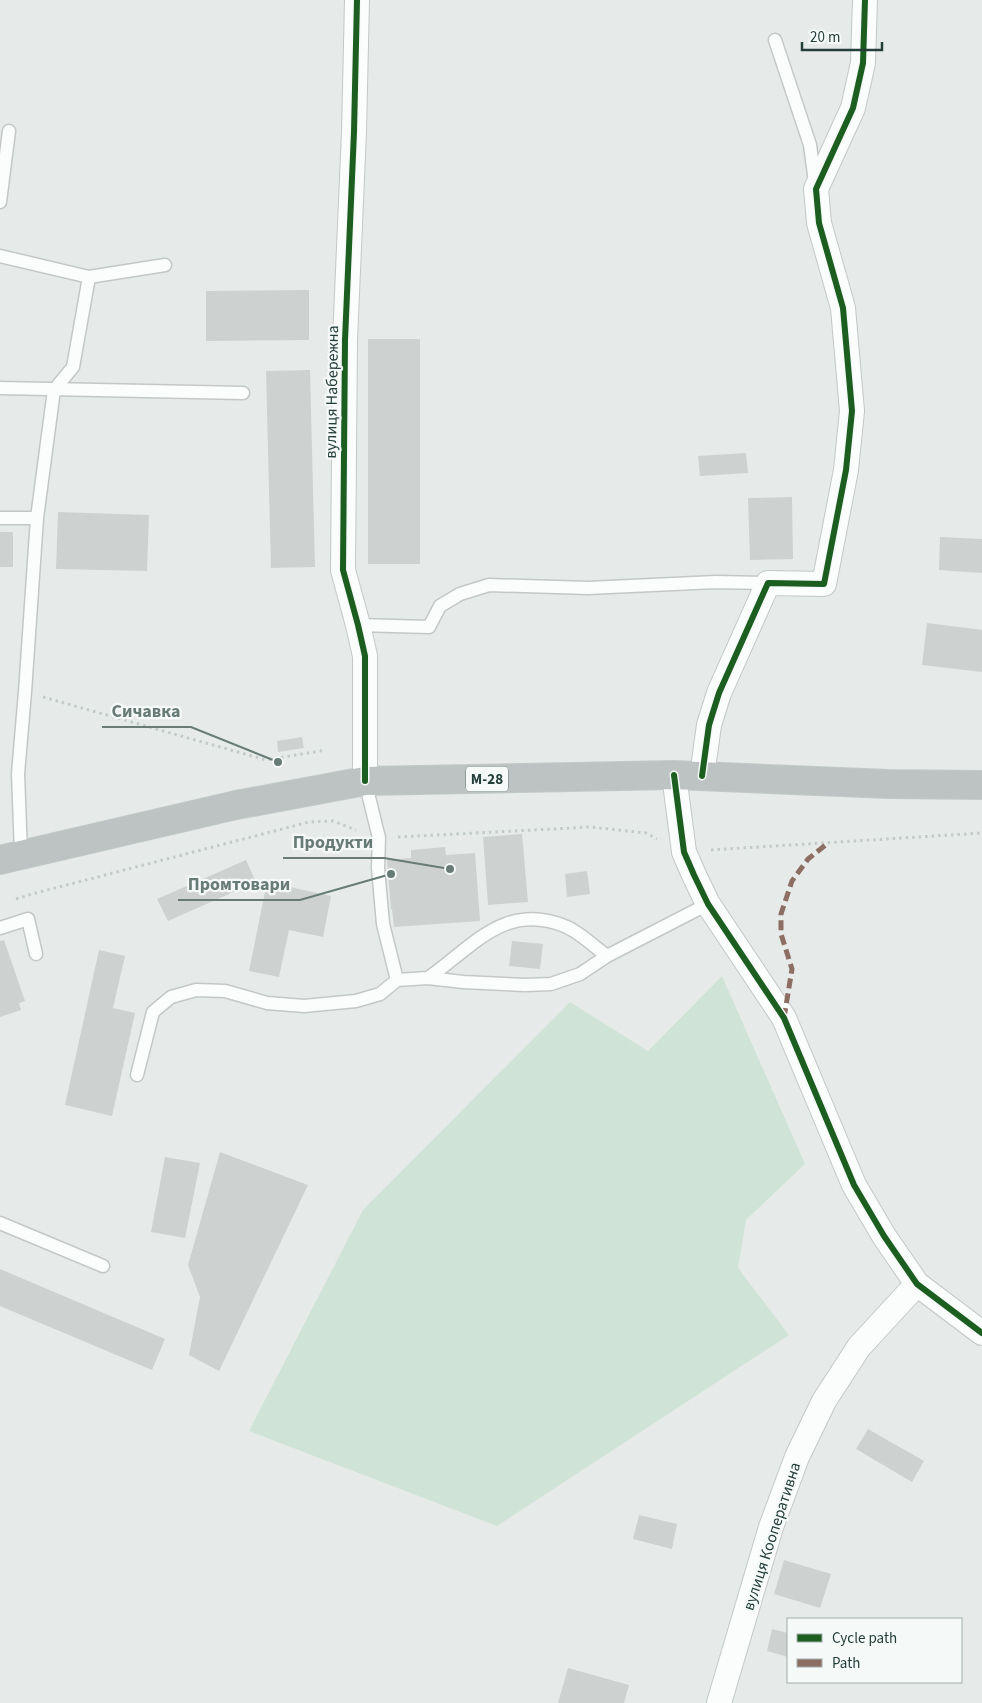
<svg xmlns="http://www.w3.org/2000/svg" width="982" height="1703" font-family="'Source Sans 3',sans-serif">
<style>
.green{fill:#d0e3d7}
.building{fill:#cdd2d0}
.lines{fill:none;stroke-linecap:round;stroke-linejoin:round}
.lane-casing{stroke:#c3c8c6;stroke-width:15}
.street-casing{stroke:#c3c8c6;stroke-width:26}
.highway-casing{stroke:#c2cac8;stroke-width:30}
.path{stroke:#c2cbc9;stroke-width:3;stroke-dasharray:2.5 4;stroke-linecap:butt}
.lane{stroke:#fbfcfc;stroke-width:12}
.street{stroke:#fbfcfc;stroke-width:24}
.highway{stroke:#bcc3c2;stroke-width:28}
.quiet{stroke:#8d6e63;stroke-width:5;stroke-dasharray:10 5;stroke-linecap:butt}
.cycleway-casing{stroke:#f5f9f8;stroke-width:9}
.cycleway{stroke:#1b5e20;stroke-width:6}
.labels{text-anchor:middle;stroke-width:4.5;stroke-linejoin:round;paint-order:stroke}
.shield{fill:#f5f9f8;stroke:#637673;stroke-width:1}
.shield-label{font-size:15px;font-weight:bold;fill:#243e3a}
.street-label{font-size:16px;fill:#243e3a;stroke:#f5f9f8}
.leader{fill:none;stroke:#687b77;stroke-width:2}
.callout-dot{fill:#687b77;stroke:#f5f9f8;stroke-width:2}
.callout-label{font-size:18px;text-anchor:middle;font-weight:bold;fill:#687b77;stroke:#f5f9f8;stroke-width:4.5;stroke-linejoin:round;paint-order:stroke}
</style>
<rect width="100%" height="100%" fill="#e6ebe9"/>
<path class="green" d="M722,976L805,1164L746,1220L738,1268L789,1335L497,1526L249,1431L363,1210L570,1002L648,1051Z"/>
<path class="building" d="M309,290V340L206,341V291Z
M368,339H420V564H368Z
M310,370L315,567L271,568L266,371Z
M746,453L748,473L700,476L698,456Z
M792,497L793,559L750,560L748,498Z
M58,512L149,515L147,571L56,569Z
M0,532H13V567H0Z
M940,537L982,539V573L939,570Z
M927,623L982,630V672L922,665Z
M302,737L304,748L278,752L277,741Z
M522,834L528,902L488,905L483,837Z
M445,847L446,855L475,853L480,921L394,927L392,909H391L387,860L411,858V850Z
M246,860L256,882L168,921L157,899Z
M587,871L590,894L567,897L565,874Z
M267,882L331,896L323,937L289,930L279,977L249,971Z
M4,940L25,1001L19,1003L21,1010L0,1017V941Z
M512,941L543,944L540,969L509,966Z
M99,950L125,956L113,1008L135,1013L112,1116L65,1105Z
M220,1152L308,1185L219,1371L189,1355L200,1297L188,1265Z
M165,1157L200,1163L185,1238L151,1232Z
M0,1269L165,1339L152,1370L0,1306Z
M868,1429L924,1461L912,1482L856,1449Z
M639,1515L677,1524L672,1549L633,1539Z
M784,1560L831,1574L820,1608L774,1594Z
M772,1629L788,1633V1657L767,1651Z
M568,1668L629,1685L624,1703H558Z"/>
<g class="lines">
<defs>
<path id="lane" d="M775,40L810,145L815,182
M0,202L9,131
M0,256L89,277L165,265
M0,388L243,393
M0,518H37
M358,625L429,627L440,606L460,594L489,585L588,588L716,582L768,583
M21,854L18,774L25,692L37,518L54,390L73,367L89,277
M0,928L28,919L36,954
M428,978C474,946 505,901 567,927C580,933 595,947 607,956
M397,980L428,978L463,982L525,985L551,984L580,974L607,956L708,904
M137,1075L153,1012L171,997L196,990L225,991L267,1003L304,1006L356,1001L380,994L397,980L383,924L378,868L379,838L365,781
M0,1223L103,1266"/>
<path id="street" d="M357,0L354,132L345,340L343,570L358,625L365,656V781
M674,775L684,852L694,875L708,904L784,1018L854,1185L884,1236L917,1284L982,1333
M702,776L709,725L719,693L768,583L824,584L846,470L852,411L843,308L819,223L816,189L853,108L863,63L865,0
M719,1703L771,1527L797,1457L824,1401L859,1347L917,1284"/>
<path id="highway" d="M0,860L236,805L365,781L674,775L888,784L982,785"/>
</defs>
<use href="#lane" class="lane-casing"/>
<use href="#street" class="street-casing"/>
<use href="#highway" class="highway-casing"/>
<path class="path" d="M43,697L266,760L326,750
M398,837L591,827L646,833L657,839
M711,850L982,833
M16,899L32,894L309,822L333,821L356,830"/>
<use href="#lane" class="lane"/>
<use href="#street" class="street"/>
<use href="#highway" class="highway"/>
<path class="quiet" d="M784,1018L792,969L781,934V914L792,881L808,859L828,843"/>
<defs>
<path id="cycleway" d="M357,0L354,132L345,340L343,570L358,625L365,656V781
M674,775L684,852L694,875L708,904L784,1018L854,1185L884,1236L917,1284L982,1333
M702,776L709,725L719,693L768,583L824,584L846,470L852,411L843,308L819,223L816,189L853,108L863,63L865,0"/>
</defs>
<use href="#cycleway" class="cycleway-casing"/>
<use href="#cycleway" class="cycleway"/>
</g>
<g class="labels">
<rect class="shield" x="466" y="766.5" width="42" height="25" rx="4"/>
<g class="shield-label">
<text x="487" y="784">М-28</text>
</g>
<g class="street-label">
<text transform="translate(331 392) rotate(-89)" y="6">вулиця Набережна</text>
<text transform="translate(771 1536) rotate(-72)" y="6">вулиця Кооперативна</text>
</g>
</g>
<path class="leader" d="M278 762L191 727H102M450 869L384 858H283M391 874L300 900H178"/>
<g class="callout-dot">
<circle cx="278" cy="762" r="5"/>
<circle cx="450" cy="869" r="5"/>
<circle cx="391" cy="874" r="5"/>
</g>
<g class="callout-label">
<text x="146" y="717">Сичавка</text>
<text x="333" y="848">Продукти</text>
<text x="239" y="890">Промтовари</text>
</g>
<rect x="787" y="1618" width="175" height="65" fill="#f5f9f8" stroke="#a1aeac"/>
<rect x="797" y="1634" width="25" height="8" fill="#1b5e20" stroke="#a1aeac"/>
<text x="832" y="1643" font-size="15" fill="#243e3a">Cycle path</text>
<rect x="797" y="1659" width="25" height="8" fill="#8d6e63" stroke="#a1aeac"/>
<text x="832" y="1668" font-size="15" fill="#243e3a">Path</text>
<path d="M802 42v8h80v-8" fill="none" stroke="#243e3a" stroke-width="2.5"/>
<text x="810" y="42" font-size="15" fill="#243e3a" stroke="#f5f9f8" stroke-width="4" paint-order="stroke">20 m</text>
</svg>
